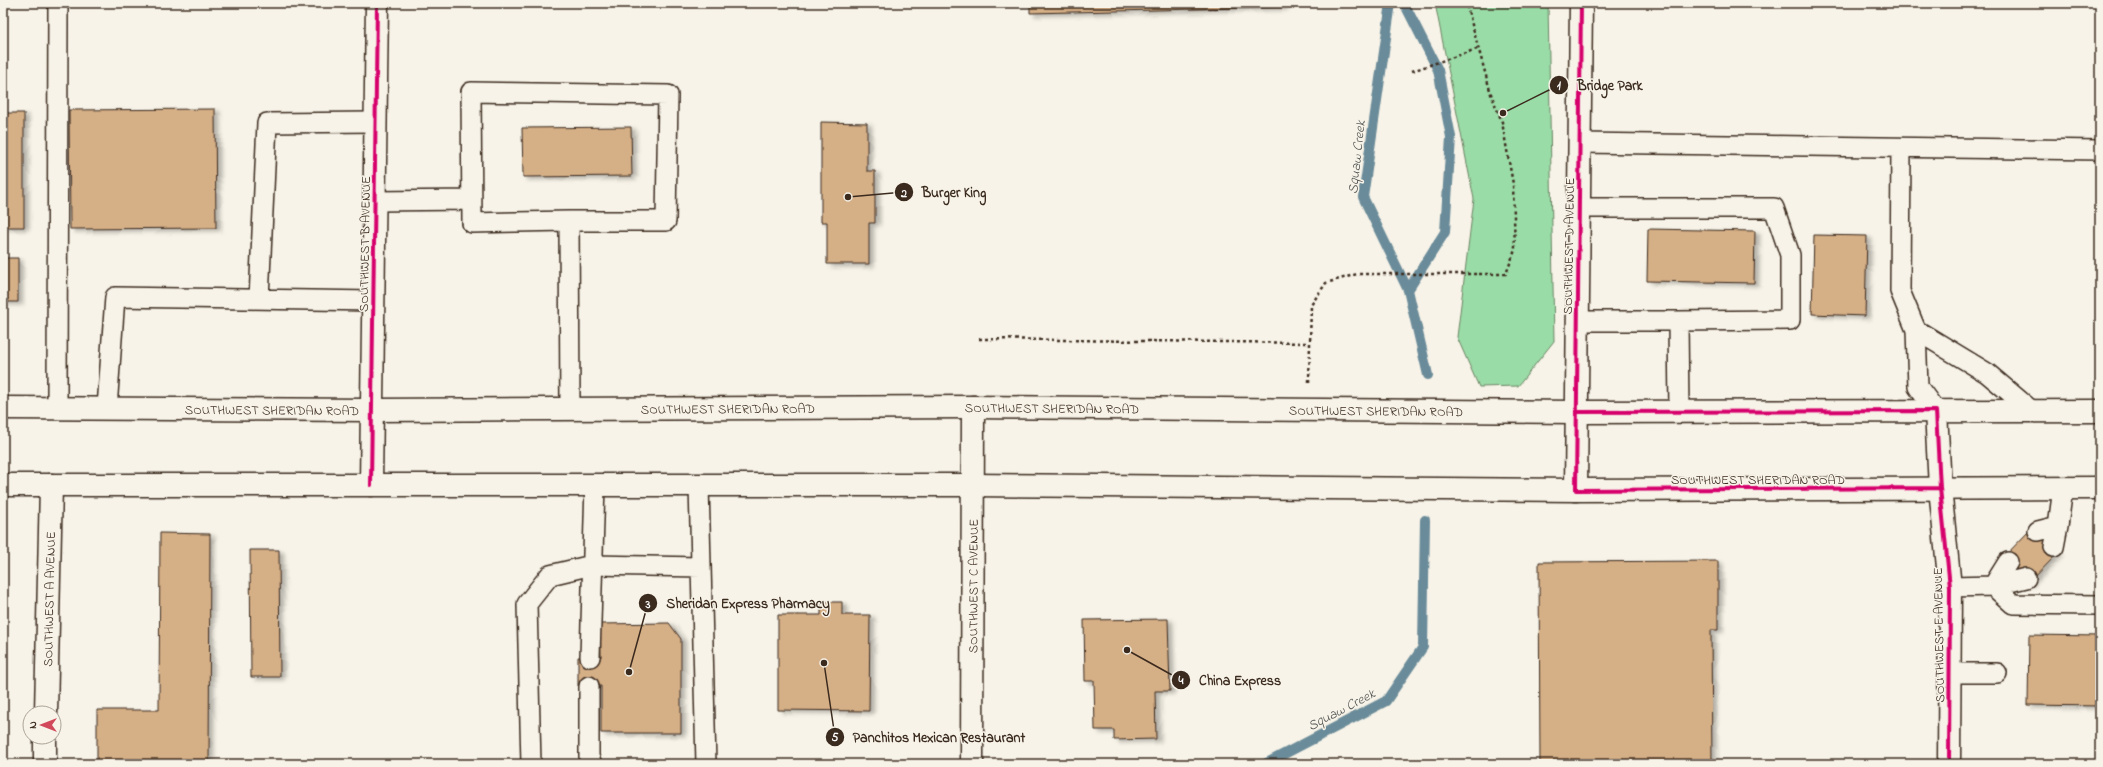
<svg xmlns="http://www.w3.org/2000/svg" width="2103" height="767" font-family="'Indie Flower',sans-serif">
<style>
.green{fill:#9adca7;stroke:#6a8362}
.lines{fill:none;stroke-linecap:round;stroke-linejoin:round}
.stream{stroke:#6a8b99;stroke-width:10}
.building{fill:#d5af86;stroke:#3b2a1e;filter:url(#shadow)}
.lane-casing{stroke:#3b2a1e;stroke-width:22}
.street-casing{stroke:#3b2a1e;stroke-width:25}
.secondary-casing{stroke:#3b2a1e;stroke-width:25}
.primary-casing{stroke:#3b2a1e;stroke-width:25}
.path{stroke:#3b2a1e;stroke-width:2.5;stroke-dasharray:3 3;stroke-linecap:butt}
.lane{stroke:#f7f3e8;stroke-width:19}
.street{stroke:#f7f3e8;stroke-width:22}
.secondary{stroke:#f7f3e8;stroke-width:22}
.primary{stroke:#f7f3e8;stroke-width:22}
.cycleway-casing{stroke:#f7f3e8;stroke-width:6}
.cycleway{stroke:#d6006c;stroke-width:4}
.labels{text-anchor:middle;stroke-width:3;stroke-linejoin:round;paint-order:stroke}
.street-label{font-size:13px;fill:#3b2a1e;stroke:#f7f3e8}
.water-label{font-size:14px;font-style:italic;fill:#4f5251;stroke:#f7f3e8}
.leader{fill:none;stroke:#3b2a1e;stroke-width:1.5}
.callout-dot{fill:#3b2a1e;stroke:#f7f3e8;stroke-width:1.5}
.mark-label{font-size:12px;text-anchor:middle;font-weight:bold;fill:#fff}
.callout-label{font-size:14px;text-anchor:middle;font-weight:bold;fill:#3b2a1e;stroke:#f7f3e8;stroke-width:3;stroke-linejoin:round;paint-order:stroke}
</style>
<defs>
<filter id="shadow"><feDropShadow dx="4.5" dy="2.5" stdDeviation="2" flood-color="#0004"/></filter>
</defs>
<rect width="100%" height="100%" fill="#f7f3e8"/>
<filter id="ink" filterUnits="userSpaceOnUse"><feTurbulence type="fractalNoise" baseFrequency=".025" numOctaves="2"/><feDisplacementMap in="SourceGraphic" scale="8" xChannelSelector="R" yChannelSelector="G"/><feConvolveMatrix kernelMatrix="1 2 1 2 8 2 1 2 1" color-interpolation-filters="sRGB"/></filter>
<g filter="url(#ink)">
<path class="green" d="M1435,3H1548L1554,341L1518,386L1479,387L1457,337L1474,199Z"/>
<g class="lines">
<path class="stream" d="M1391,3L1363,197L1408,290L1428,375
M1404,3L1438,70L1451,137L1445,232L1408,290
M1265,764L1386,701L1423,647L1425,520"/>
</g>
<path class="building" d="M1030,3H1283V7L1030,13Z
M215,109L216,228L70,229L69,110Z
M3,113H24V227H3Z
M821,122L867,123V171H875V223H869V264H827V222H821Z
M631,127L632,176L523,177L522,128Z
M1648,229L1755,231L1754,283L1647,281Z
M1814,235L1867,236L1865,316L1812,314Z
M3,258H18V302H3Z
M2032,528L2058,553L2028,584L2002,559Z
M160,533L210,534L209,764L97,763V710H159Z
M250,550H279L280,677H251Z
M1718,561V630H1711L1712,764H1540L1539,562Z
M821,602H842V615H870L869,711L778,710V615H821Z
M1168,619L1170,691H1155L1156,739L1114,740V730H1095L1094,681H1085L1084,620Z
M669,623L681,639V733H601V686H578V657H601L600,624Z
M2029,635L2100,636V706L2028,705Z"/>
<g class="lines">
<defs>
<path id="lane" d="M1579,143L2100,150
M1901,148L1900,291L1916,330L1918,387L1936,411
M375,201L471,200
M1579,208H1774L1790,255V320L1678,321
M569,221H666L668,95L471,92L472,223L569,221L570,409
M259,299L267,123L375,122
M1578,321H1678L1679,412
M1916,330L1987,373L2032,411
M57,408L58,3
M107,408L115,297L373,301
M699,485L706,764
M2038,531L2058,526L2063,488
M2054,547L2058,526
M1993,586L2026,578
M1993,586L2008,562
M1950,587L1993,586L2013,604L2100,605
M590,657L595,485
M1950,673H1997
M589,686V757L592,764
M531,764L527,604L550,575L592,565L701,567"/>
<g id="street">
<path d="M1936,411L1940,488L1950,587L1949,764"/>
<path id="s1" d="M46,713L51,485"/>
<path d="M45,764V737"/>
<path id="s2" d="M972,764L973,407"/>
</g>
<path id="secondary" d="M371,485L377,3
M1576,490L1581,3"/>
<g id="primary">
<path id="s3" d="M3,408L371,410L973,407L1576,412L2100,411"/>
<path d="M3,485H973L1576,490L2100,488"/>
</g>
</defs>
<use href="#lane" class="lane-casing"/>
<use href="#street" class="street-casing"/>
<use href="#secondary" class="secondary-casing"/>
<use href="#primary" class="primary-casing"/>
<path class="path" d="M1412,71L1477,49
M979,339L1309,343
M1309,382L1311,305L1326,283L1357,274H1506L1515,250L1513,184L1502,122L1491,94L1466,3"/>
<use href="#lane" class="lane"/>
<use href="#street" class="street"/>
<use href="#secondary" class="secondary"/>
<use href="#primary" class="primary"/>
<defs>
<path id="cycleway" d="M1581,3L1576,490L1940,488
M1576,412L1936,411L1940,488L1950,587L1949,764
M371,485L377,3"/>
</defs>
<use href="#cycleway" class="cycleway-casing"/>
<use href="#cycleway" class="cycleway"/>
</g>
</g>
<g class="labels">
<g class="street-label">
<text transform="translate(364 244) rotate(-89)" y="5">SOUTHWEST B AVENUE</text>
<text transform="translate(1568 246) rotate(-89)" y="5">SOUTHWEST D AVENUE</text>
<text dy="5" stroke="none"><textPath href="#s3" startOffset="725">SOUTHWEST SHERIDAN ROAD</textPath></text>
<text dy="5" stroke="none"><textPath href="#s3" startOffset="1049">SOUTHWEST SHERIDAN ROAD</textPath></text>
<text dy="5" stroke="none"><textPath href="#s3" startOffset="269">SOUTHWEST SHERIDAN ROAD</textPath></text>
<text dy="5" stroke="none"><textPath href="#s3" startOffset="1373">SOUTHWEST SHERIDAN ROAD</textPath></text>
<text x="1758" y="484">SOUTHWEST SHERIDAN ROAD</text>
<text dy="5" stroke="none"><textPath href="#s2" startOffset="178">SOUTHWEST C AVENUE</textPath></text>
<text dy="5" stroke="none"><textPath href="#s1" startOffset="114">SOUTHWEST A AVENUE</textPath></text>
<text transform="translate(1938 635) rotate(-91)" y="5">SOUTHWEST E AVENUE</text>
</g>
<g class="water-label">
<text transform="translate(1356 157) rotate(-84)" y="5">Squaw Creek</text>
<text transform="translate(1341 709) rotate(-28)" y="5">Squaw Creek</text>
</g>
</g>
<path class="leader" d="M1503 113L1559 85M848 197L904 192M629 672L648 603M1127 650L1181 680M824 663L835 737"/>
<g class="callout-dot">
<circle cx="1503" cy="113" r="4"/>
<circle cx="848" cy="197" r="4"/>
<circle cx="629" cy="672" r="4"/>
<circle cx="1127" cy="650" r="4"/>
<circle cx="824" cy="663" r="4"/>
<circle cx="1559" cy="85" r="10"/>
<circle cx="904" cy="192" r="10"/>
<circle cx="648" cy="603" r="10"/>
<circle cx="1181" cy="680" r="10"/>
<circle cx="835" cy="737" r="10"/>
</g>
<g class="mark-label">
<text x="1559" y="89">1</text>
<text x="904" y="197">2</text>
<text x="648" y="608">3</text>
<text x="1181" y="684">4</text>
<text x="835" y="741">5</text>
</g>
<g class="callout-label">
<text x="1610" y="90">Bridge Park</text>
<text x="954" y="197">Burger King</text>
<text x="748" y="608">Sheridan Express Pharmacy</text>
<text x="1240" y="685">China Express</text>
<text x="939" y="742">Panchitos Mexican Restaurant</text>
</g>
<rect width="2103" height="767" fill="none" stroke="#f7f3e8" stroke-width="16"/>
<rect x="8" y="8" width="2087" height="751" fill="none" stroke="#3b2a1e" stroke-width="1.5" filter="url(#ink)"/>
<g transform="translate(42 725) rotate(270)"><circle r="19" fill="#f7f3e8" stroke="#aca397"/>
<path d="M0-3L7 15L0 10L-7 15Z" fill="#d1495b"/>
<text y="-6" font-size="11" font-weight="bold" text-anchor="middle" fill="#3b2a1e">N</text>
</g>
</svg>
